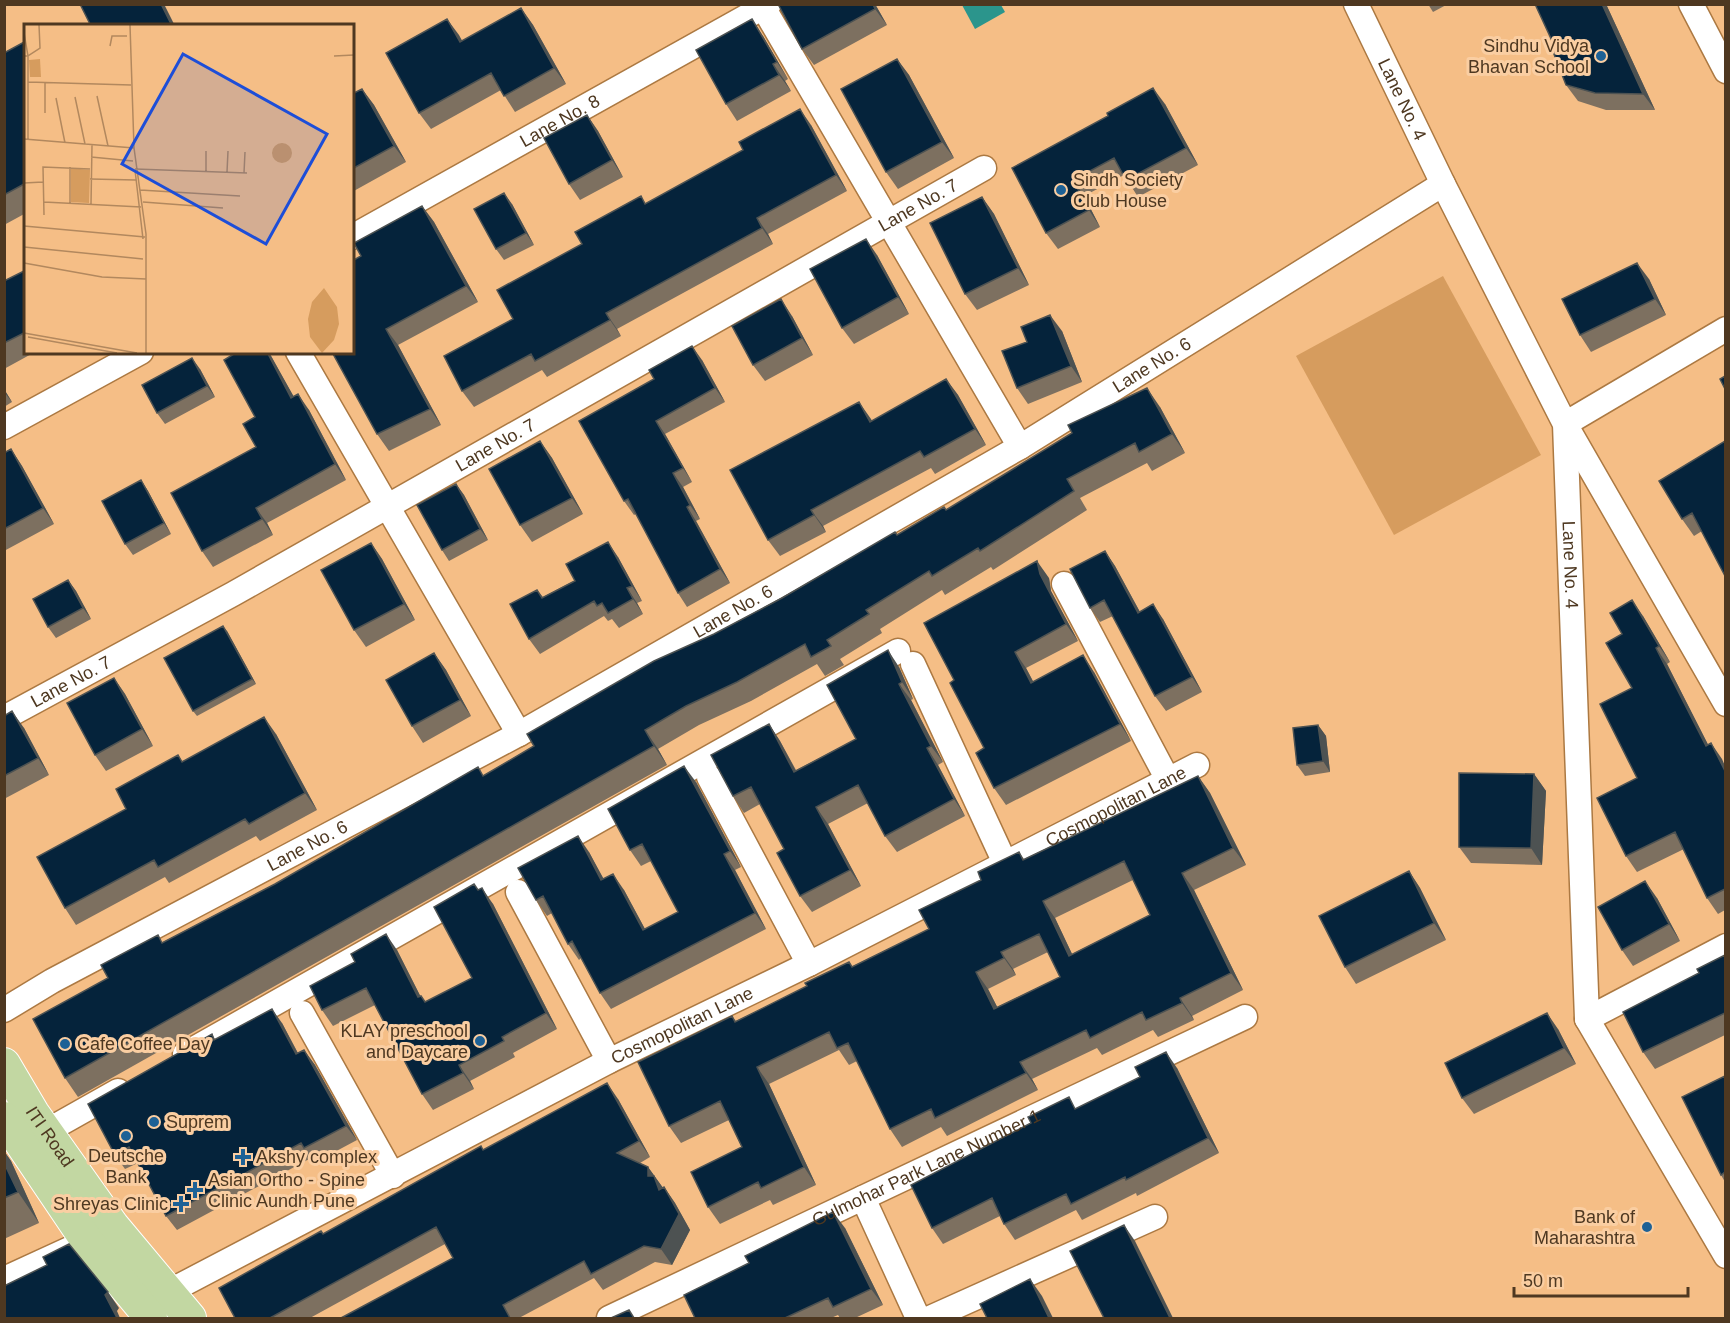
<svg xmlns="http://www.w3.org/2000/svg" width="1730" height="1323" font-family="Helvetica,sans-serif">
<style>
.green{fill:#d69c5e}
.water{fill:#2b958c}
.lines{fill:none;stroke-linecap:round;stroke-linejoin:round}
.minor-casing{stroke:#ac7942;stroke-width:27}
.major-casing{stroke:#fff;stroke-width:34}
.minor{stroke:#fff;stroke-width:24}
.major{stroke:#c2d7a2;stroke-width:32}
.wall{fill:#7d7060;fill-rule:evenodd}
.shaded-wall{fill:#4d5252}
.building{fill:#05233b;stroke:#4d5252;stroke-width:1.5;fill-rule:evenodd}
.poi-dot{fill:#1d6196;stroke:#facea2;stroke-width:2}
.labels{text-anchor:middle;stroke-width:6;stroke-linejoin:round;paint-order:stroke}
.poi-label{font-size:18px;fill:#4e3821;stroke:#facea2;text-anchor:start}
.street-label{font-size:18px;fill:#4e3821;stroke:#facea2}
.inset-road{fill:none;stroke:#b2885e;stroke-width:1.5}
.view{fill:#1d4ed8;fill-opacity:0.15;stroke:#1d4ed8;stroke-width:3}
.inset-edge{fill:none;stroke:#4e3821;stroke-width:3}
</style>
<rect width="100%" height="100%" fill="#f5be86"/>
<path class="green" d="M1443,276L1541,455L1394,535L1296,356Z"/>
<path class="water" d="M962,5H1001L1005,12L975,29Z"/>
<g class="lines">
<defs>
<g id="minor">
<path id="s1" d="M1356,4L1443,184L1565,424L1587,1019L1726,946"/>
<path d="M1691,4L1726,71"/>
<path d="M763,7L1020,447"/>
<path id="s2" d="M352,237L769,4"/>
<path d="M1726,329L1565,424L1726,704"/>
<path d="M298,352L519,734"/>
<path d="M4,427L141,352"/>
<path d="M1064,584L1168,780"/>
<path d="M913,664L1005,863"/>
<path id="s3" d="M4,718L233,594L984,168"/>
<path d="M709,777L809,964"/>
<path d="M518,892L609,1061"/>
<path id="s4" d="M4,1010L52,981L519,734L1020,447L1443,184"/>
<path d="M302,1013L393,1176"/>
<path d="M1587,1019L1726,1256"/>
<path d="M185,1054L898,651"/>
<path d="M47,1131L118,1091"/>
<path d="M863,1198L918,1318"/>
<path d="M4,1279L74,1247"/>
<path id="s5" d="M153,1300L609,1061L809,964L1197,765"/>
<path id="s6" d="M609,1318L1245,1017"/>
<path d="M930,1318L1155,1217"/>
</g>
<g id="major">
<path id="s7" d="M4,1064L33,1113L113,1226L190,1318"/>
<path d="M4,1118L87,1241L151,1318"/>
</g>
</defs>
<use href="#minor" class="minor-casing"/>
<use href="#major" class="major-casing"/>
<use href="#minor" class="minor"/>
<use href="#major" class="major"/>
</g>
<path class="wall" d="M875,4L887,25L814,65L802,49Z
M1428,4H1448L1433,12Z
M1606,4L1655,110H1606L1578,101L1566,85L1553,43Z
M521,8L533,25L566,84L515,112L501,90L431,129L419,113L447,19L462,41Z
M763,36L788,79L785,81L791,91L737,121L726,104Z
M26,41V213L4,225V53Z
M897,59L909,75L954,158L898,189L886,172Z
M362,89L374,105L406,162L352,192V94Z
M1165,104L1198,165L1138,197L1124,175L1084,196L1100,227L1058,249L1046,233L1012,168Z
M587,115L598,131L623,177L580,200L569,184Z
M811,125L847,191L768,234L773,244L617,329L621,336L547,377L542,370L474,407L462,391L513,319L582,244L641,196L646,204Z
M982,197L994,214L1029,285L977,310L965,294Z
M512,204L534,245L504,260L496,249Z
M422,206L434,222L478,302L398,345L441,425L389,451L377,434L361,256Z
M877,255L909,314L854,344L842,328Z
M26,270V352H35L4,369V281Z
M1649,279L1666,315L1591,352L1580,335Z
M792,316L813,355L765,381L753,365Z
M1062,331L1082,382L1028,404L1017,388Z
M237,352H269L293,396L309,410L346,480L267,523L273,535L213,567L202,551L256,447L255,417Z
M702,360L725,402L665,434L692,482L683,487L700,519L696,521L730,583L687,607L678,593L636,514L634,515L624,501L579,421Z
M200,369L215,397L165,424L157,413Z
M946,379L958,395L986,445L935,474L931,468L823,526L826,532L780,556L768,540L872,421Z
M4,389L12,402L4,407Z
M1160,407L1185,453L1152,471L1147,463L1080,498L1087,510L993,570L991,567L945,595L942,590L880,629L882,633L840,659L844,665L825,676L817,664L751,701L699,725L658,749L667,765L78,1097L65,1078L108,978L163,942L484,775L534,746L714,634L897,535Z
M540,441L552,458L583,514L532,542L520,525Z
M1725,441L1702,531L1694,536L1682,519Z
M11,449L22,466L54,524L4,551V453Z
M141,480L148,491L171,534L133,555L125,544Z
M456,484L464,495L488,540L449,561L442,550Z
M371,543L382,559L415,620L366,647L354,630Z
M1105,551L1115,566L1140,612L1163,619L1202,692L1166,711L1155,696L1113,616L1100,622L1090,608Z
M618,557L642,601L637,603L643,614L619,628L612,619L608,621L604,616L540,654L529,639L537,590L543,597Z
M1049,578L1051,591L1078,641L1026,668L1033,681L1094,672L1131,741L1006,805L994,788L984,748L954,680Z
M68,580L76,591L91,619L56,638L48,627Z
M1643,616L1670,662L1667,664L1708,745L1711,743L1725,766V910L1718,914L1707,898L1684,849L1637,872L1626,856L1637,778L1632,688L1622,634Z
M227,631L256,684L197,716L193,711Z
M434,653L446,670L471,716L423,743L412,726Z
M899,667L913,699L911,700L943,762L938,765L965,816L897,852L885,836L868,803L828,824L861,886L812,912L800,896L784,849L760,804L744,813L733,796L769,724L780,741L796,770L856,739Z
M114,678L125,694L153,746L106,771L95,755Z
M4,716L24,728L49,775L4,799Z
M1318,725L1326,736L1330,772L1305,776L1297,765Z
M276,734L317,810L260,841L256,836L169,883L165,877L76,925L65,908L178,755L182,761Z
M1534,774L1546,791L1542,865L1471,863L1459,847Z
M1198,776L1210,793L1246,865L1194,890L1243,990L1192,1016L1194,1020L1158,1037L1153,1030L1102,1055L1097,1048L1032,1079L1038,1090L947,1136L941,1127L902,1147L890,1129L857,1061L849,1065L839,1050L769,1084L816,1185L773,1205L770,1200L720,1224L708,1207L742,1147L729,1120L681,1143L669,1126L732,1016L736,1021L853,966L929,929L981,880L1019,852L1024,859ZM1133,880L1150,915L1072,954L1055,918ZM1048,952L1060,977L997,1007L988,989L1016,975L1013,969Z
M696,782L741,867L735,870L766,929L611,1009L600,993L581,958L579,960L568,944L552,913L547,916L536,900L589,852L603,879L624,890L645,929L678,912L651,861L641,866L630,850Z
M1409,871L1420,888L1446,940L1356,984L1345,967Z
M478,890L493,904L557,1029L513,1053L515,1057L470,1081L474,1089L433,1110L422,1094L375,1005L333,1026L322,1010L397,950L420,996H421L426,1002L472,978Z
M1657,898L1680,941L1633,966L1622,950Z
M1725,955V1035L1655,1069L1643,1052L1699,973Z
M282,1023L298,1053L304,1050L315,1065L357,1140L314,1163L311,1158L177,1230L166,1216L138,1163L125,1169L115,1155L212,1034L215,1039Z
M1558,1029L1576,1064L1474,1114L1462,1098Z
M1177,1068L1219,1153L1137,1196L1136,1193L1082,1220L1076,1210L1015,1240L1004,1224L1000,1216L943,1244L932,1228L1077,1108Z
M1725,1076V1182L1721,1175Z
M618,1099L650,1157L640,1163L648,1167L663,1188L664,1187L675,1203L690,1230L672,1265L655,1262L603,1290L594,1278L519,1318H341L453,1258L445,1244L310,1318H235L323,1234L481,1146L483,1150Z
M4,1151L11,1161L39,1223L4,1239Z
M845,1228L883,1305L855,1318H840L838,1315L831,1318H695Z"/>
<path class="shaded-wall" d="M161,4H164L175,26H172Z
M873,4H875L887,25L875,9Z
M1602,4H1606L1655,110L1643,94Z
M521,8L533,25L566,84L554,68Z
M447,19L459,35L472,59L460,42Z
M752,19L763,36L788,79L777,62Z
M897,59L909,75L954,158L942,142Z
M773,64L785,81L791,91L779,75Z
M1153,88L1165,104L1198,165L1186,148Z
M362,89L374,105L406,162L394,146Z
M800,109L811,125L847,191L836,175Z
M587,115L598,131L623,177L612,160Z
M1073,180L1084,196L1100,227L1089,210Z
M504,193L512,204L534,245L526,233Z
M982,197L994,214L1029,285L1018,268Z
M422,206L434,222L478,302L466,286Z
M757,218L768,234L773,244L762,228Z
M866,239L877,255L909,314L898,297Z
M1637,263L1649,279L1666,315L1655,299Z
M781,299L792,316L813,355L802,338Z
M606,313L617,329L621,336L610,320Z
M1050,315L1062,331L1082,382L1071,366Z
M386,329L398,345L441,425L430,409Z
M692,346L702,360L725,402L715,388Z
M267,352H269L271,356L303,413L291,398Z
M192,358L200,369L215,397L207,386Z
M946,379L958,395L986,445L975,429Z
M1147,388L1160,407L1185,453L1172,434Z
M4,389L12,402L4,392Z
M298,394L309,410L346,480L335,464Z
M859,402L871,419L881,438L870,422Z
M656,421L665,434L692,482L683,468Z
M540,441L552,458L583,514L572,498Z
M11,449L22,466L54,524L43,508Z
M673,473L683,487L700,519L690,505Z
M141,480L148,491L171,534L164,523Z
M456,484L464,495L488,540L480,529Z
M687,507L696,521L730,583L720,569Z
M256,508L267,523L273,535L262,519Z
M811,510L823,526L826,532L814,515Z
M608,542L618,557L642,601L632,586Z
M371,543L382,559L415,620L404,604Z
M1105,551L1115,566L1148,627L1138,613Z
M1037,561L1049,578L1051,591L1078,641L1066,624L1040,574Z
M68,580L76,591L91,619L83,608Z
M627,588L637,603L643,614L633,599Z
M1632,600L1643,616L1670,662L1659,646Z
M1153,604L1163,619L1202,692L1192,677Z
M223,626L227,631L256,684L252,679Z
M1656,648L1667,664L1717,762L1706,746Z
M888,650L899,667L913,699L902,682Z
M1015,652L1026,668L1042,699L1031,683Z
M434,653L446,670L471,716L460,700Z
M1083,655L1094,672L1131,741L1120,724Z
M114,678L125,694L153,746L142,729Z
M899,684L911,700L943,762L931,746Z
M12,711L24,728L49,775L38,758Z
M264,717L276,734L317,810L305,793Z
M769,724L780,741L805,788L794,772Z
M1318,725L1326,736L1330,772L1323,761Z
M645,730L658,749L667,765L654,746Z
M1711,743L1722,759L1725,766V771Z
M927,748L938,765L965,816L954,799Z
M684,766L696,782L741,867L730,851Z
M1534,774L1546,791L1542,865L1531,848Z
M1198,776L1210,793L1246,865L1233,848Z
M816,807L828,824L861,886L850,870Z
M578,836L589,852L613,896L601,880Z
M724,854L735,870L766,929L755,913Z
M1409,871L1420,888L1446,940L1434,923Z
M1182,873L1194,890L1243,990L1231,973Z
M613,874L624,890L654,946L643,930Z
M1645,881L1657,898L1680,941L1669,924Z
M482,888L493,904L557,1029L546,1013Z
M1043,901L1055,918L1081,973L1069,956Z
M386,934L397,950L429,1013L418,997Z
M1001,952L1013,969L1016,975L1004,958Z
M976,972L988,989L1007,1026L994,1009Z
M1180,998L1192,1016L1194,1020L1182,1003Z
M272,1009L282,1023L306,1069L296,1054Z
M1547,1013L1558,1029L1576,1064L1564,1048Z
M304,1050L315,1065L357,1140L346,1126Z
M1166,1052L1177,1068L1219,1153L1208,1138Z
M1020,1062L1032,1079L1038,1090L1026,1073Z
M459,1065L470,1081L474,1089L463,1073Z
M757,1067L769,1084L816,1185L804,1167Z
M607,1083L618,1099L650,1157L639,1141Z
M4,1151L11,1161L39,1223L18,1192L4,1163Z
M648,1167L666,1192L670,1206L648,1176Z
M664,1187L675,1203L690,1230L672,1265L661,1249Z
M833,1212L845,1228L883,1305L871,1289Z
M1124,1225L1135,1241L1173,1318H1170Z
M1030,1279L1042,1296L1053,1318H1049Z
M108,1292L119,1308L117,1311L120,1318H117L105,1295Z"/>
<path class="building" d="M80,4H161L172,26H91Z
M778,4H873L875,9L802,49Z
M1535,4H1602L1643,94L1595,93L1566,85L1550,44L1553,43Z
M521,8L554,68L504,96L491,73L419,113L386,53L447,19L460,42Z
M752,19L777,62L773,64L779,75L726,104L696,50Z
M26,41V183L4,195V53Z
M897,59L942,142L886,172L841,89Z
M1153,88L1186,148L1126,180L1114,158L1073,180L1089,210L1046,233L1012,168L1108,116L1107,113Z
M362,89L394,146L352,169V94Z
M800,109L836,175L757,218L762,228L606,313L610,320L535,361L531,354L462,391L444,356L513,319L497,290L582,244L575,232L641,196L645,204L743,150L739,142Z
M587,115L612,160L569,184L544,138Z
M504,193L526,233L496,249L474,209Z
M982,197L1018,268L965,294L930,223Z
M422,206L466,286L386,329L430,409L377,434L332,352H352V261L361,256L354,243Z
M866,239L898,297L842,328L810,269Z
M1637,263L1655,299L1580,335L1562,299Z
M26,270V332L4,343V281Z
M781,299L802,338L753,365L732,326Z
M1050,315L1071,366L1017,388L1002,351L1027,342L1021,327Z
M692,346L715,388L656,421L683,468L673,473L690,505L687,507L720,569L678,593L628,499L624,501L579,421L654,379L649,370Z
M237,352H267L291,398L298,394L335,464L256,508L262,519L202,551L171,493L256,447L243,424L255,417L224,360Z
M192,358L207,386L157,413L142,385Z
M1725,376V389L1720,379Z
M946,379L975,429L924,457L920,451L811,510L814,515L768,540L730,470L859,402L870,422Z
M1147,388L1172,434L1139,452L1135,443L1067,479L1074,491L980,551L978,548L932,576L929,571L866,610L869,614L827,640L831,646L811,657L805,644L737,682L686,706L645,730L654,746L65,1078L33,1019L108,978L101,965L158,935L162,943L275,884L478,767L483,776L534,746L527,734L654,661L714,634L782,598L895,532L897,535L944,507L946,510L1072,433L1068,425Z
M540,441L572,498L520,525L489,469Z
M1725,441V576L1692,513L1682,519L1659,481Z
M11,449L43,508L4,529V453Z
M141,480L164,523L125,544L102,501Z
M456,484L480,529L442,550L417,505Z
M608,542L632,586L627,588L633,599L608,613L602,603L597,606L594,601L529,639L510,604L537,590L542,598L575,581L566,564Z
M371,543L404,604L354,630L321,570Z
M1105,551L1138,613L1153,604L1192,677L1155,696L1104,600L1090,608L1070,569Z
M1037,561L1040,574L1066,624L1015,652L1031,683L1083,655L1120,724L994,788L976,753L984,748L950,683L954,680L924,623Z
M68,580L83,608L48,627L33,599Z
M1632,600L1659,646L1656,648L1706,746L1711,743L1725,771V889L1707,898L1675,832L1626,856L1597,798L1637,778L1600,704L1632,688L1606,643L1622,634L1610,613Z
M223,626L252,679L193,711L164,658Z
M888,650L902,682L899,684L931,746L927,748L954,799L885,836L858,785L816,807L850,870L800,896L777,853L784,849L751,787L733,796L711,755L769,724L794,772L856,739L827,685Z
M434,653L460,700L412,726L386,680Z
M114,678L142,729L95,755L67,703Z
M12,711L38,758L4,776V716Z
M264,717L305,793L249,824L245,819L158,867L154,860L65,908L37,857L126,809L116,789L178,755L182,762Z
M1318,725L1323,761L1297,765L1293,728Z
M684,766L730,851L724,854L755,913L600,993L572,941L568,944L543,896L536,900L518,868L578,836L601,880L613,874L643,930L678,912L642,844L630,850L608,809Z
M1459,773L1534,774L1531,848L1459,847Z
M1198,776L1233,848L1182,873L1231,973L1180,998L1182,1003L1146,1020L1142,1012L1090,1038L1086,1030L1020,1062L1026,1073L935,1118L931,1109L890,1129L848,1043L837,1048L829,1032L757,1067L804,1167L761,1188L758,1182L708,1207L691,1172L742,1147L720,1101L669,1126L638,1062L732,1016L735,1022L807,986L805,983L849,962L852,967L929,929L919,910L981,880L978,872L1019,852L1023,860ZM1124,861L1150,915L1069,956L1043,901ZM1039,934L1060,977L994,1009L976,972L1004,958L1001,952Z
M1409,871L1434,923L1345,967L1319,916Z
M1645,881L1669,924L1622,950L1598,907Z
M474,884L478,890L482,888L546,1013L502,1037L504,1041L459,1065L463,1073L422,1094L366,988L322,1010L310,986L355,962L351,954L386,934L418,997L421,996L425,1002L472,978L434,907Z
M1725,955V1013L1643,1052L1623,1012L1699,973L1697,969Z
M272,1009L296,1054L304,1050L346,1126L304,1148L301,1143L166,1216L129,1147L115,1155L88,1104L212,1034L214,1040Z
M1547,1013L1564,1048L1462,1098L1445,1063Z
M1166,1052L1208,1138L1126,1180L1125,1177L1071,1204L1066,1194L1004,1224L992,1198L932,1228L911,1185L1031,1123L1028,1117L1069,1097L1075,1109L1140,1077L1135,1067Z
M1725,1076V1172L1721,1175L1682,1097Z
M607,1083L639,1141L617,1153L648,1167V1176H654L659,1190L664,1187L679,1214L661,1249L644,1246L591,1274L584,1261L503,1305L510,1318H341L453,1258L436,1227L270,1318H235L219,1288L321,1231L323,1234L481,1146L483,1150Z
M4,1163L18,1192L4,1198Z
M833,1212L871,1289L833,1307L828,1298L785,1318H695L684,1295L749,1263L745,1256Z
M1124,1225L1170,1318H1104L1070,1251Z
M69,1244L108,1292L105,1295L117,1318H4V1286L47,1265L43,1257Z
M1030,1279L1049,1318H987L980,1304Z
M629,1310L634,1318H611Z"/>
<g class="poi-dot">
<circle cx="1601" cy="56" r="6"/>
<circle cx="1061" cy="190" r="6"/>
<circle cx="480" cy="1041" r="6"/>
<circle cx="65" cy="1044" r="6"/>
<circle cx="154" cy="1122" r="6"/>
<circle cx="126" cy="1136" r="6"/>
<path d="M240 1148h6v6h6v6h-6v6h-6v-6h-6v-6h6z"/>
<path d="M192 1181h6v6h6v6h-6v6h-6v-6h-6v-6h6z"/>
<path d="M178 1195h6v6h6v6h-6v6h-6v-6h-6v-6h6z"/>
<circle cx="1647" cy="1227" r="6"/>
</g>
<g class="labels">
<g class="poi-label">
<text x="1589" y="52" text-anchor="end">Sindhu Vidya<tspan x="1589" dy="21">Bhavan School</tspan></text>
<text x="1073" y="186">Sindh Society<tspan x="1073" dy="21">Club House</tspan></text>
<text x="468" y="1037" text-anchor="end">KLAY preschool<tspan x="468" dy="21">and Daycare</tspan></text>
<text x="77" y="1050">Cafe Coffee Day</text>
<text x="166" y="1128">Suprem</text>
<text x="126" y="1162" text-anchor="middle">Deutsche<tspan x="126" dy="21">Bank</tspan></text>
<text x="256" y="1163">Akshy complex</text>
<text x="208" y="1186">Asian Ortho - Spine<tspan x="208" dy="21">Clinic Aundh Pune</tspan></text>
<text x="168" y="1210" text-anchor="end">Shreyas Clinic</text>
<text x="1635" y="1223" text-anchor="end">Bank of<tspan x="1635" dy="21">Maharashtra</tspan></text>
</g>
<g class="street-label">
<text dy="6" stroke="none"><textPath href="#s1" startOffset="106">Lane No. 4</textPath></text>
<text dy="6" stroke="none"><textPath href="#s2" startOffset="238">Lane No. 8</textPath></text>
<text dy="6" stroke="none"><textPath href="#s3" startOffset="1048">Lane No. 7</textPath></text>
<text dy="6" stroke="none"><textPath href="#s4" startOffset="1317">Lane No. 6</textPath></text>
<text dy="6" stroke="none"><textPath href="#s3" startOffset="562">Lane No. 7</textPath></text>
<text dy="6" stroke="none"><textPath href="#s1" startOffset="610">Lane No. 4</textPath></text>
<text dy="6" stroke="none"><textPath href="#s4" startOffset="831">Lane No. 6</textPath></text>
<text dy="6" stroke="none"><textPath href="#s3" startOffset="76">Lane No. 7</textPath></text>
<text dy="6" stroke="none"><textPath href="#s5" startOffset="1082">Cosmopolitan Lane</textPath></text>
<text dy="6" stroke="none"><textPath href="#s4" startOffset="345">Lane No. 6</textPath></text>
<text dy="6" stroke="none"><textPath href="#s5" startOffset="596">Cosmopolitan Lane</textPath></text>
<text dy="6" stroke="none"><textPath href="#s7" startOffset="86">ITI Road</textPath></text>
<text dy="6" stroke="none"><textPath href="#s6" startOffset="351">Gulmohar Park Lane Number 1</textPath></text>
</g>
</g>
<g transform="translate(24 24)">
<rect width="330" height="330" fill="#f5be86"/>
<path d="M16,35L17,53H6L5,36ZM248 129a10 10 0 1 1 20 0a10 10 0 1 1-20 0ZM47,144L66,146L65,179L47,178ZM300,264L313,283L315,300L310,316L298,329L286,313L284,295L288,278Z" fill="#d69c5e"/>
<path class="inset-road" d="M106,1L110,124L122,210V329M0,9L4,32H0M86,22L88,12H103M310,32L330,31M4,58L107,61M73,72L84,122M51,73L61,120M32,74L41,119M21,89V58M0,115L110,124M4,115V32L16,24L15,1M67,133L109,137M46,143V179M111,145L223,149M111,146L119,215M182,147V127M203,148L204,127M220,149L221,128M66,155L112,156M0,159L19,158M116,166L216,172M20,178L117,183M119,178L199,184M67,180L68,121M20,191L19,143L66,145M0,202L121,213M0,223L119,235M0,239L78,253L122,255M0,309L113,329M4,313L93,329"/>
<path class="view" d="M159,30L303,110L242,220L98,140Z"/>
<rect width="330" height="330" class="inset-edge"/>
</g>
<rect width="1730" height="1323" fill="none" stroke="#4e3821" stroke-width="12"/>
<path d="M1514 1287v9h174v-9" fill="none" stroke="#4e3821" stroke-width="3"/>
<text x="1523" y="1287" font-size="18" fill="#4e3821" stroke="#facea2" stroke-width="4.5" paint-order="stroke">50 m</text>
</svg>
